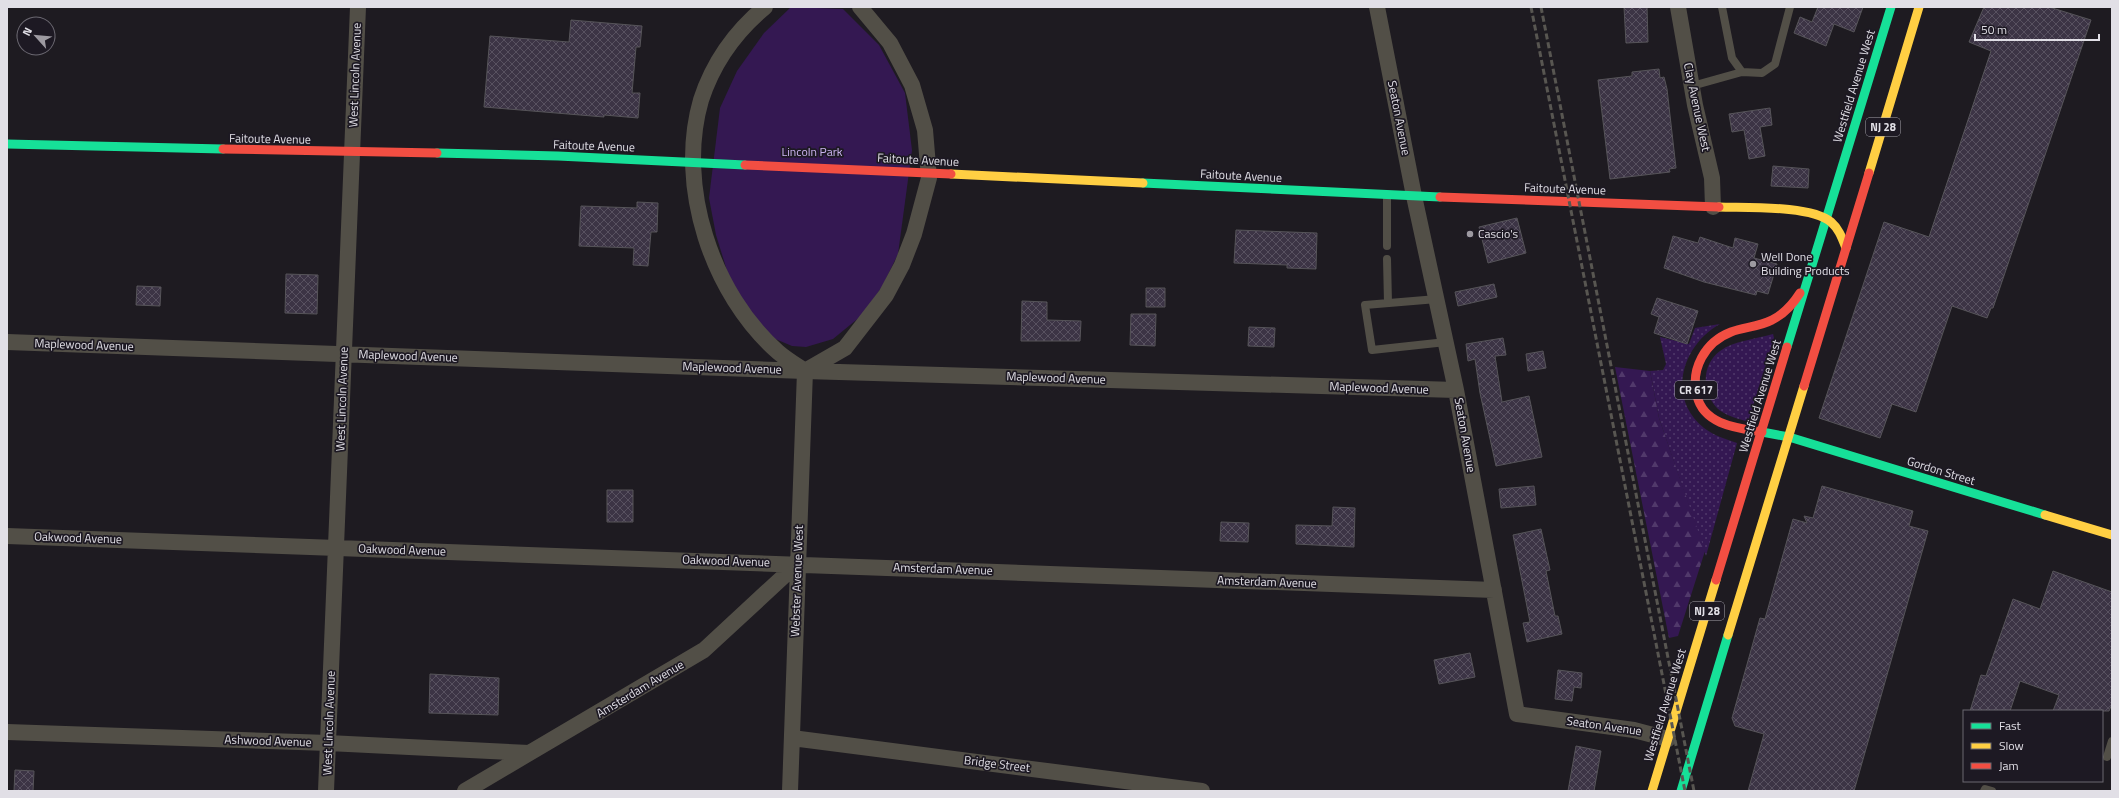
<svg xmlns="http://www.w3.org/2000/svg" width="2119" height="798" font-family="'Titillium Web',sans-serif">
<style>
.grass{fill:url(#grass-dots)}
.forest{fill:url(#forest-firs)}
.park{fill:#341852}
.building{fill:url(#building-cross-hatch);stroke:#565459}
.lines{fill:none;stroke-linecap:round;stroke-linejoin:round}
.lane{stroke:#524f47;stroke-width:8}
.street{stroke:#524f47;stroke-width:16}
.fast{stroke:#16e098;stroke-width:9}
.slow{stroke:#ffcf43;stroke-width:9}
.jam{stroke:#f24e42;stroke-width:9}
.rail{stroke:#585651;stroke-width:3;stroke-dasharray:6 3;stroke-linecap:butt}
.poi-dot{fill:#9d9aa1;stroke:#1d1923;stroke-width:1.5}
.labels{text-anchor:middle;stroke-width:3.5;stroke-linejoin:round;paint-order:stroke}
.shield{fill:#1d1923;stroke:#a6a4ac;stroke-width:1}
.shield-label{font-size:11px;font-weight:bold;fill:#e1dfe6}
.street-label{font-size:12px;fill:#e1dfe6;stroke:#1d1923}
.park-label{font-size:12px;fill:#ccb4f1;stroke:#1d1923}
.poi-label{font-size:12px;fill:#e1dfe6;stroke:#1d1923;text-anchor:start}
</style>
<defs>
<pattern id="grass-dots" width="8" height="8" patternUnits="userSpaceOnUse"><rect width="8" height="8" fill="#341852"/><path d="M2 2h.1M6 6h.1" fill="none" stroke="#51396b" stroke-width="1.8" stroke-linecap="round"/></pattern>
<pattern id="forest-firs" width="22" height="20" patternUnits="userSpaceOnUse"><rect width="22" height="20" fill="#341852"/><path d="M5 1l3.5 6h-7zM16 11l3.5 6h-7z" fill="#51396b"/></pattern>
<pattern id="building-cross-hatch" width="8" height="8" patternUnits="userSpaceOnUse"><rect width="8" height="8" fill="#3c3445"/><path d="M0 0l8 8M0 8l8-8" fill="none" stroke="#585160"/></pattern>
</defs>
<rect width="100%" height="100%" fill="#1e1b21"/>
<path class="grass" d="M1720,324C1682,345 1666,398 1704,428C1715,436 1725,439 1737,443L1706,556L1659,418L1650,371L1663,370L1666,364L1660,337L1689,344L1695,328Z
M1773,334L1774,338L1749,419L1745,421C1736,418 1724,415 1717,408C1702,392 1701,365 1720,351C1733,341 1756,339 1773,334Z"/>
<path class="forest" d="M1615,367L1650,371L1659,418L1705,551L1678,636L1669,638Z"/>
<path class="park" d="M791,7L843,9L879,45L905,93L912,150L898,254L882,287L861,316L833,339L806,347L792,346L773,338L752,318L729,277L716,235L709,198L720,108L737,71L764,33Z"/>
<path class="building" d="M1624,7H1647L1648,42L1626,43Z
M1818,7H1863L1854,32L1834,24L1826,46L1794,33L1800,17L1812,22Z
M1984,7H2049L2091,20L1993,308H1991L1987,318L1952,306L1916,412L1892,404L1880,438L1819,418L1884,222L1929,237L1991,51L1969,42Z
M571,20L642,26L640,47H636L632,93H640L638,118L604,115V117L484,107L490,36L569,42Z
M1659,69L1660,78L1664,77L1667,89L1676,168L1669,169L1670,172L1610,179L1598,80L1632,76V72Z
M1770,108L1772,125L1760,127L1765,156L1749,159L1744,130L1732,132L1729,114Z
M1773,166L1809,169L1808,188L1771,186Z
M637,202L658,203L657,232H651L648,266L633,265L634,248L579,246L581,206L637,208Z
M1517,218L1526,253L1488,263L1479,227Z
M1236,230L1317,233L1316,269L1287,268V265L1234,263Z
M1673,236L1698,243L1700,237L1733,248L1735,238L1758,244L1754,258L1777,264L1768,294L1757,291L1756,295L1704,282L1664,268Z
M286,274L318,275L317,314L285,313Z
M1494,284L1497,297L1458,306L1455,292Z
M137,286L161,287L160,306L136,305Z
M1146,288H1165V307H1146Z
M1657,298L1698,311L1687,344L1654,333L1659,317L1651,314Z
M1022,301L1047,302V320L1081,321L1080,341H1021Z
M1131,314H1156L1155,346L1130,345Z
M1249,327L1275,328L1274,347L1248,346Z
M1503,338L1506,355L1495,356L1502,402L1529,396L1542,457L1496,466L1480,393L1475,359L1468,361L1466,344Z
M1543,351L1546,368L1528,371L1526,354Z
M1534,486L1536,505L1501,508L1499,489Z
M1822,486L1913,511L1909,526L1928,531L1854,791H1748L1764,734L1735,726L1732,718L1760,618L1765,619L1793,519L1807,523L1804,516L1813,518Z
M607,490H633V522H607Z
M1333,507L1355,508L1354,547L1296,544V525L1332,526Z
M1221,522L1249,523L1248,542L1220,541Z
M1541,529L1550,570L1546,571L1555,616H1558L1562,634L1527,642L1523,623L1530,622L1513,535Z
M2053,571L2112,592V704L2109,711H2053L2059,695L2020,681L2010,711H1970L1981,675L1986,676L2013,599L2040,609Z
M1470,653L1475,677L1439,684L1434,660Z
M1558,670L1582,673L1581,688L1574,687L1572,701L1555,699Z
M430,674L499,678L498,715L429,713Z
M1576,746L1601,751L1594,791H1568Z
M15,770L34,771L33,791H14Z"/>
<g class="lines">
<path class="lane" d="M1722,7L1732,58L1742,72L1762,73L1775,64L1790,7
M1692,86L1742,72
M1387,195V246
M1387,259L1388,303
M1437,299L1365,305L1372,350L1446,342
M2107,757L2112,741
M1984,791L1985,789L1992,791"/>
<path class="street" d="M765,7C735,32 713,63 701,100C676,186 712,294 778,352C786,359 796,365 805,371
M1377,7L1414,196L1456,390L1517,714L1634,730L1668,739
M1678,7L1695,105L1712,178L1713,207
M7,342L805,371L1456,390
M805,371L845,348L886,295L902,265L914,234L929,178L925,130L912,85L890,43L860,7
M7,536L1494,590
M7,732L328,743L529,753
M792,738L1202,791
M326,791L358,7
M465,791L704,650L797,564
M790,791L805,371"/>
<path class="fast" d="M7,144L223,149
M437,153L558,156L745,165
M1143,183L1440,197
M1787,347L1891,7
M1762,432L1789,437L2045,515
M1681,791L1728,635"/>
<path class="slow" d="M1869,173L1919,7
M951,174L1143,183
M1719,207C1746,208 1811,205 1831,222C1839,229 1842,238 1846,248
M2045,515L2112,535
M1728,635L1804,386
M1652,791L1716,580"/>
<path class="jam" d="M223,149L437,153
M745,165L951,174
M1440,197L1719,207
M1804,386L1869,173
M1762,432C1737,428 1704,425 1697,396C1690,369 1705,342 1731,332C1744,327 1759,327 1772,320C1784,314 1793,304 1800,293
M1716,580L1787,347"/>
<path class="rail" d="M1531,7L1685,791
M1541,7L1694,791"/>
</g>
<g class="poi-dot">
<circle cx="1470" cy="234" r="4"/>
<circle cx="1753" cy="264" r="4"/>
</g>
<g class="labels">
<g class="shield">
<rect x="1866" y="118" width="34" height="18" rx="3"/>
<rect x="1675" y="381" width="42" height="18" rx="3"/>
<rect x="1690" y="602" width="34" height="18" rx="3"/>
</g>
<g class="shield-label">
<text x="1883" y="131">NJ 28</text>
<text x="1696" y="394">CR 617</text>
<text x="1707" y="615">NJ 28</text>
</g>
<g class="street-label">
<text transform="translate(355 75) rotate(-88)" y="4">West Lincoln Avenue</text>
<text transform="translate(1854 86) rotate(-73)" y="4">Westfield Avenue West</text>
<text transform="translate(1697 107) rotate(78)" y="4">Clay Avenue West</text>
<text transform="translate(1399 118) rotate(79)" y="4">Seaton Avenue</text>
<text transform="translate(270 139) rotate(1)" y="4">Faitoute Avenue</text>
<text transform="translate(594 146) rotate(2)" y="4">Faitoute Avenue</text>
<text transform="translate(918 160) rotate(3)" y="4">Faitoute Avenue</text>
<text transform="translate(1241 176) rotate(3)" y="4">Faitoute Avenue</text>
<text transform="translate(1565 189) rotate(2)" y="4">Faitoute Avenue</text>
<text transform="translate(84 345) rotate(2)" y="4">Maplewood Avenue</text>
<text transform="translate(408 356) rotate(2)" y="4">Maplewood Avenue</text>
<text transform="translate(732 368) rotate(2)" y="4">Maplewood Avenue</text>
<text transform="translate(1056 378) rotate(2)" y="4">Maplewood Avenue</text>
<text transform="translate(1379 388) rotate(2)" y="4">Maplewood Avenue</text>
<text transform="translate(1760 396) rotate(-73)" y="4">Westfield Avenue West</text>
<text transform="translate(342 399) rotate(-88)" y="4">West Lincoln Avenue</text>
<text transform="translate(1465 435) rotate(80)" y="4">Seaton Avenue</text>
<text transform="translate(1941 471) rotate(17)" y="4">Gordon Street</text>
<text transform="translate(78 538) rotate(2)" y="4">Oakwood Avenue</text>
<text transform="translate(402 550) rotate(2)" y="4">Oakwood Avenue</text>
<text transform="translate(726 561) rotate(2)" y="4">Oakwood Avenue</text>
<text transform="translate(943 569) rotate(2)" y="4">Amsterdam Avenue</text>
<text transform="translate(797 581) rotate(-88)" y="4">Webster Avenue West</text>
<text transform="translate(1267 582) rotate(2)" y="4">Amsterdam Avenue</text>
<text transform="translate(640 689) rotate(-31)" y="4">Amsterdam Avenue</text>
<text transform="translate(1665 705) rotate(-73)" y="4">Westfield Avenue West</text>
<text transform="translate(329 723) rotate(-88)" y="4">West Lincoln Avenue</text>
<text transform="translate(1604 726) rotate(8)" y="4">Seaton Avenue</text>
<text transform="translate(268 741) rotate(2)" y="4">Ashwood Avenue</text>
<text transform="translate(997 764) rotate(7)" y="4">Bridge Street</text>
</g>
<g class="park-label">
<text x="812" y="156">Lincoln Park</text>
</g>
<g class="poi-label">
<text x="1478" y="238">Cascio's</text>
<text x="1761" y="261">Well Done<tspan x="1761" dy="14">Building Products</tspan></text>
</g>
</g>
<rect width="2119" height="798" fill="none" stroke="#e1dfe6" stroke-width="16"/>
<rect x="1963" y="710" width="140" height="72" fill="#1d1923" stroke="#6b6871"/>
<rect x="1971" y="723" width="20" height="6" fill="#16e098" stroke="#6b6871"/>
<text x="1999" y="730" font-size="12" fill="#e1dfe6">Fast</text>
<rect x="1971" y="743" width="20" height="6" fill="#ffcf43" stroke="#6b6871"/>
<text x="1999" y="750" font-size="12" fill="#e1dfe6">Slow</text>
<rect x="1971" y="763" width="20" height="6" fill="#f24e42" stroke="#6b6871"/>
<text x="1999" y="770" font-size="12" fill="#e1dfe6">Jam</text>
<g transform="translate(36 36) rotate(297)"><circle r="19" fill="#1d1923" stroke="#6b6871"/>
<path d="M0-3L7 15L0 10L-7 15Z" fill="#9d9aa1"/>
<text y="-6" font-size="11" font-weight="bold" text-anchor="middle" fill="#e1dfe6">N</text>
</g>
<path d="M1975 34v6h124v-6" fill="none" stroke="#e1dfe6" stroke-width="2"/>
<text x="1981" y="34" font-size="12" fill="#e1dfe6" stroke="#1d1923" stroke-width="3" paint-order="stroke">50 m</text>
</svg>
